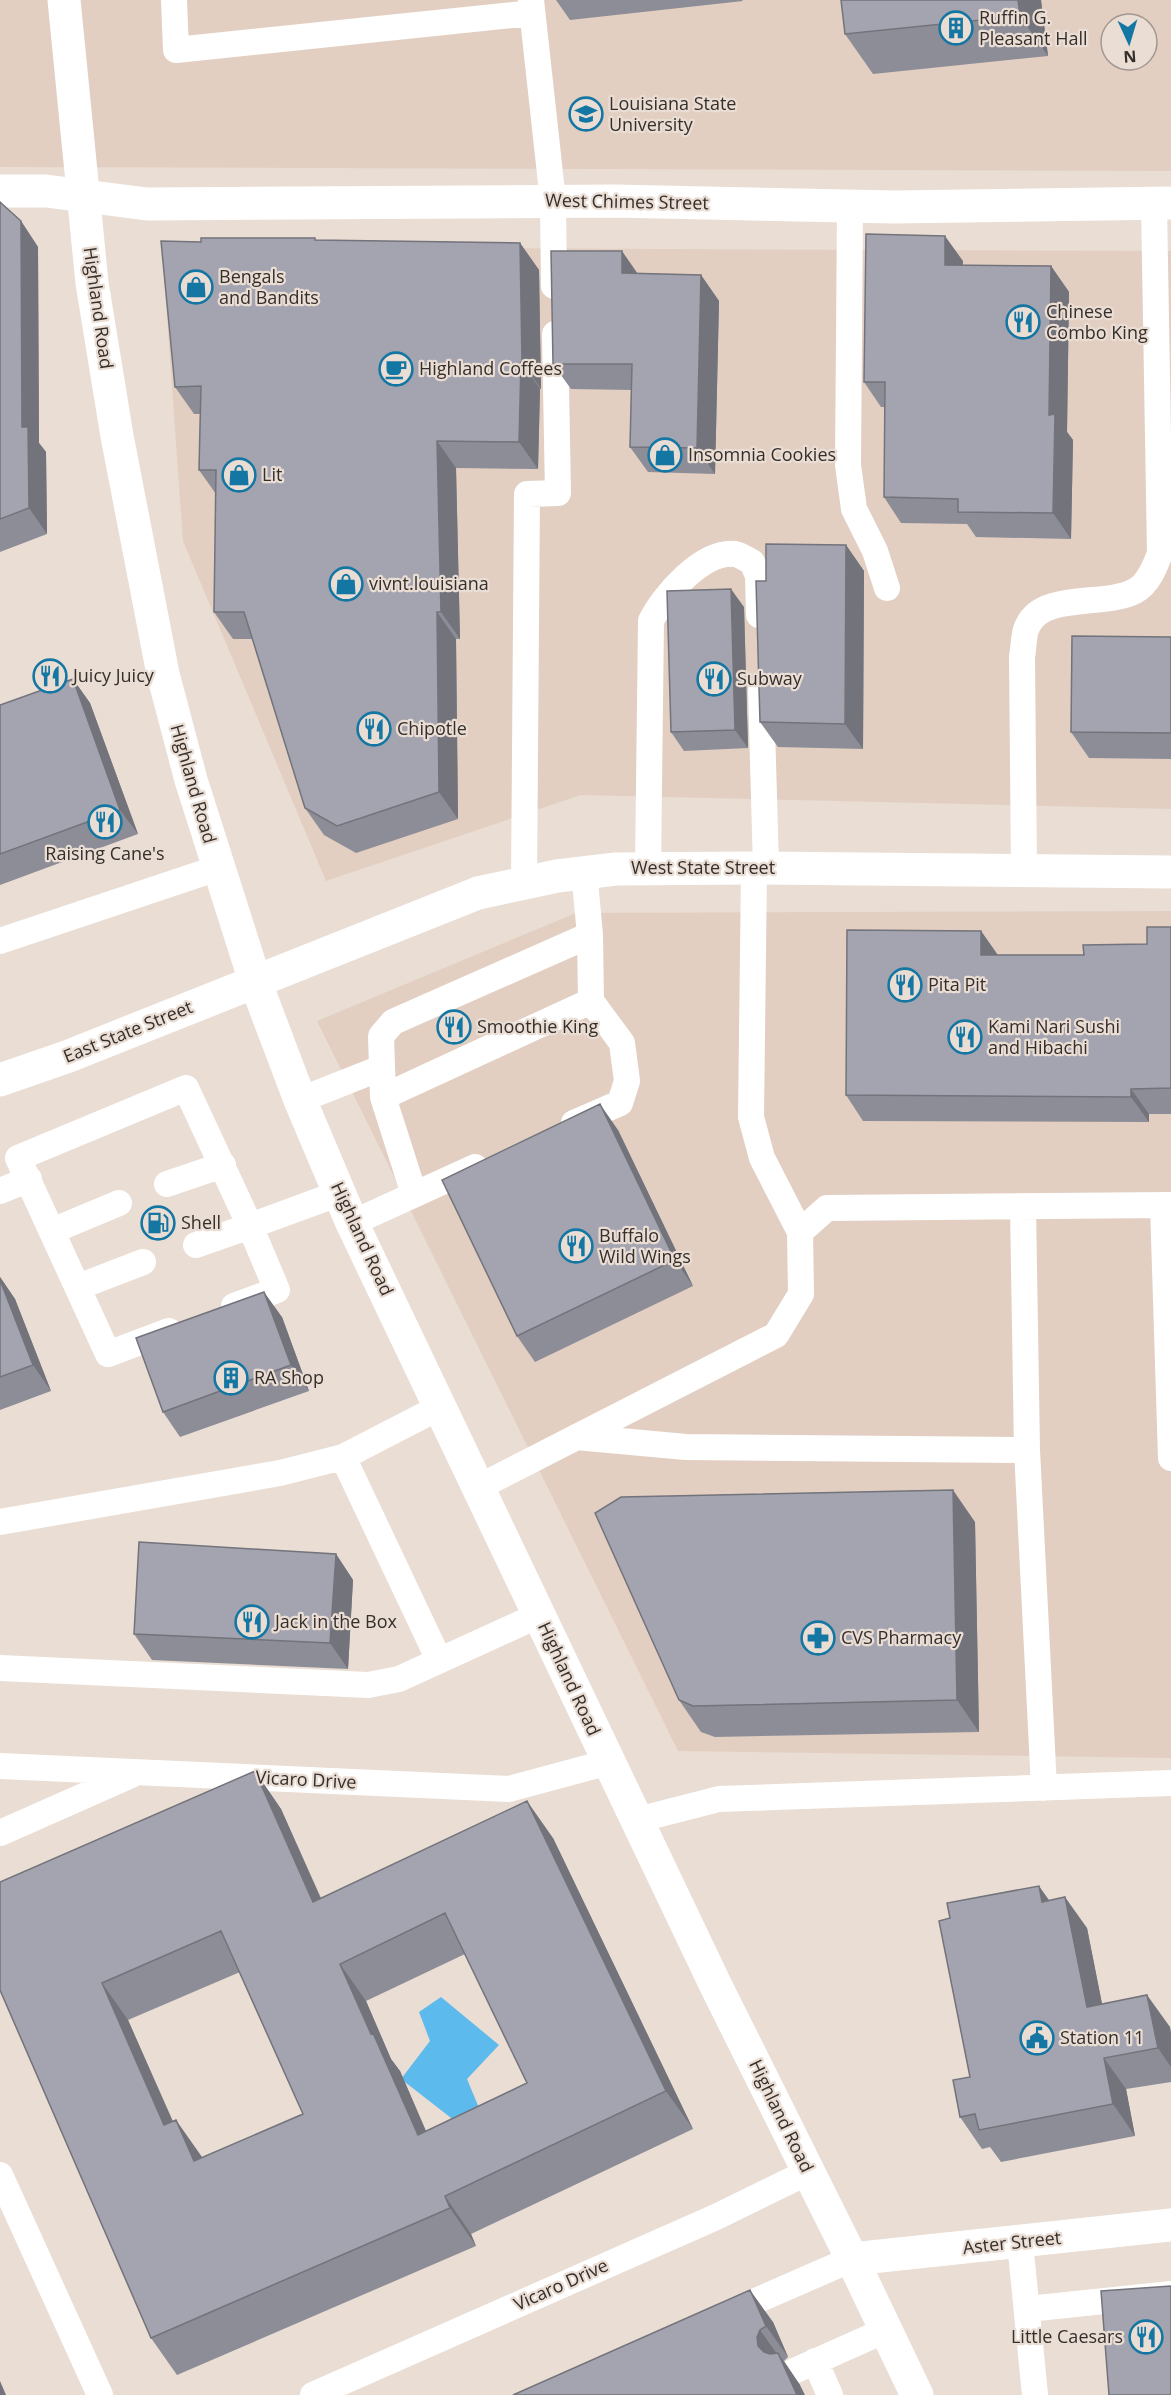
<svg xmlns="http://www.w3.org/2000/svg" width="1171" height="2395" font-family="'Open Sans',sans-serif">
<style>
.built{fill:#e2cfc2;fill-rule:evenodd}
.water{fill:#5dbaec}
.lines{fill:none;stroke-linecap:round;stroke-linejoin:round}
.service{stroke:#fff;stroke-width:26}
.minor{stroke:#fff;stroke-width:33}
.tertiary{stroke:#fff;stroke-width:33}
.wall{fill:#8d8d97;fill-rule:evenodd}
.shaded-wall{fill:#73737b}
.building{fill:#a4a4b0;stroke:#73737b;stroke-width:1.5;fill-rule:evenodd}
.labels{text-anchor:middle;stroke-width:4.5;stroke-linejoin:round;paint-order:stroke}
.poi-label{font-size:18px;fill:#352f2c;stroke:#eaddd4;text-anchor:start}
.street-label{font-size:18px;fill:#352f2c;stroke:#eaddd4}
</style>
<rect width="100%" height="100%" fill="#eaddd4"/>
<path class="built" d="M0,0H1171V171L0,167ZM1111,24H1147V60H1111Z
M162,247L1171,251V809L581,795L326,881L183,541Z
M1171,911V1758L678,1751L317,1021L576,913Z"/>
<path class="water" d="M441,1997L499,2045L467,2079L484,2120L464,2128L401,2079L430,2041L419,2012Z"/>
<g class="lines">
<path class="service" d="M174,0L176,50L532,13
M531,0L553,201L554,286
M850,206L848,465L854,509L875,551L887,588
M761,691L766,868
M754,868L751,1117L762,1158L800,1232
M648,869L651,621C663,596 703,550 735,554C741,555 747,560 752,562L758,576L759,615
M1024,870L1022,657C1024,647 1023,633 1028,625C1044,592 1105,607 1135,591C1148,584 1155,567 1160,553L1154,203
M524,883L527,494L558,493L555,334
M0,941L218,868
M383,1097L591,1001
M300,1100L381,1068
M574,1123L620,1103L627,1081L622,1043L591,1001L590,935L584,871
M167,1184L223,1165
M0,1191L29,1179
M414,1194L383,1097L381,1036L393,1022L590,935
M1163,1205L1171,1458
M1023,1207L1027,1450
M352,1223L475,1167
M52,1231L119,1203
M196,1245L250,1226L277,1290L234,1306
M78,1287L143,1262
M169,1331L108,1354L18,1158L186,1088L250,1226L340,1193
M576,1437L686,1447L1027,1450L1044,1788
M343,1457L439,1660
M479,1487L776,1335L801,1294L800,1232L827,1208L1171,1205
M0,1522L280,1473L343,1457L440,1407
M0,1668L368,1685L399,1679L539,1615
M0,1766L509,1789L609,1762
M637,1820L719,1799L1171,1783
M0,1833L131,1775
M0,2175L100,2395
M1020,2242L1035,2395
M1028,2309L1171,2294
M726,2314L852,2259
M815,2361L830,2395
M794,2371L886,2330
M313,2395L716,2217L808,2172"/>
<path class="minor" d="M0,191H46L147,204L614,201L894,207L1171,203
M0,1080L69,1056L478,893L557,876L616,869L754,868L1171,872
M852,2259L1171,2225"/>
<path class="tertiary" d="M64,0L92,283L117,436L163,674L191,780L255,981L300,1100L352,1223L716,1986L852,2259L917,2395"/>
</g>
<path class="wall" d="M556,0H742L743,1L570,20Z
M1041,0L1048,56L873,74L845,34Z
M0,202L21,221L38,247L39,443L46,452L47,534L0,552Z
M316,240L520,243L539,270L541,389H540L538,469L456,468L460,639H456L458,819L356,853L324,835L305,808L253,639H233L214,612L216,494L199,470L200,414H194L175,387L201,242Z
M963,261V265L1051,266L1069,292L1067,432L1073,440L1071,539L976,537L967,524L901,523L884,497L885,407H881L864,382Z
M638,274L701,275L719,301L715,474L648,472L630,447L632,390L571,389L553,364Z
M846,545L864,571L863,749L778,747L760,722Z
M744,607L748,748L684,751L671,732Z
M1171,637V759L1089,758L1071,732Z
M73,679L90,703L138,834L0,885V705Z
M1171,927V1114H1149V1122L863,1121L846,1095L981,931L998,955H1084L1147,944Z
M618,1130L693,1286L535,1362L517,1336Z
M0,1277L15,1299L51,1391L0,1410Z
M282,1317L309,1391L180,1437L163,1412Z
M975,1522L979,1732L715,1737L701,1732L679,1700Z
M336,1554L353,1580L348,1669L152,1660L134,1634Z
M255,1771L281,1809L321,1898L553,1838L693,2129L471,2234L476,2246L177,2375L151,2338L0,1990ZM465,1954L527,2083L426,2131L400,2071L391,2059L366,2001ZM240,1972L303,2114L202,2158L172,2121L128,2020Z
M1049,1900L1087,1928L1102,2004L1170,2027L1171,2034V2082L1126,2089L1135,2136L1001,2162L990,2147L982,2149L960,2117L970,2077Z
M773,2322L788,2357L784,2361L800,2385L513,2395Z"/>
<path class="shaded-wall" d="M1018,0H1041L1048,56L1020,16Z
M21,221L38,247L39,443L46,452L47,534L29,508L22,427Z
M945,236L963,261L962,291L945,265Z
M520,243L539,270L541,389L522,362Z
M622,251L640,277L622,273Z
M1051,266L1069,292L1067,432L1073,440L1071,539L1053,513L1049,415Z
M701,275L719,301L715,474L697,448Z
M521,362L540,389L538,469L519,442Z
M437,441L456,468L460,639L441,612Z
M846,545L864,571L863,749L845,724Z
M731,589L744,607L748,748L735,730Z
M437,612L456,639L458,819L439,792Z
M73,679L90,703L138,834L120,810Z
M981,931L999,957L981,955Z
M1131,1089L1149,1114V1122L1131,1097Z
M600,1104L618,1130L693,1286L675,1260Z
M0,1277L15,1299L51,1391L33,1365L0,1280Z
M264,1292L282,1317L309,1391L291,1365Z
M953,1490L975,1522L979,1732L957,1700Z
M336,1554L353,1580L348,1669L330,1643Z
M255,1771L281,1809L339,1940L313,1902Z
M527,1801L553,1838L693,2129L666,2091Z
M1039,1886L1061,1917L1042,1902Z
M1065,1897L1087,1928L1109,2039L1087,2007Z
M340,1964L366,2001L391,2059L400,2071L444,2173L418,2135L371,2034Z
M102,1983L128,2020L191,2162L164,2125Z
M1147,1995L1170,2027L1171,2034V2067L1158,2048Z
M1104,2058L1126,2089L1135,2136L1113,2104Z
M176,2120L202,2157L220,2199L194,2161Z
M445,2196L471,2234L476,2246L450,2208Z
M750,2290L773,2322L788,2357L766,2326Z
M760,2330L782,2361L778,2353L800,2385L805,2395H797L779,2369L758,2346L757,2337Z
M0,2381L6,2395H0Z"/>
<path class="building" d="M841,0H1018L1020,16L845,34Z
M0,202L21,221L22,427H28L29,508L0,519Z
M866,234L945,236V265L1051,266L1049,415L1055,414L1053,513L958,512V499L884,497L885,382H864Z
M201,238H315V240L520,243L522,362H521L519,442L437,441L441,612H437L439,792L337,826L305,808L244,612H214L216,470H199L201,386L175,387L161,241L201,242Z
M551,251H622V273L701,275L697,448L630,447L632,364H553Z
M766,544L846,545L845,724L760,722L756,581H766Z
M731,589L735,730L671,732L667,591Z
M1072,636L1171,637V733L1071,732Z
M73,679L120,810L0,854V705Z
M1147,927H1171V1088L1131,1089V1097L846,1095L847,930L981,931V955H1084L1083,945L1147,944Z
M600,1104L675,1260L517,1336L442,1180Z
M0,1280L33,1365L0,1377Z
M264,1292L291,1365L163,1412L136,1338Z
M953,1490L957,1700L693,1706L679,1700L595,1513L621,1497Z
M139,1542L336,1554L330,1643L134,1634Z
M255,1771L313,1902L527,1801L666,2091L445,2196L450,2208L151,2338L0,1990V1882ZM445,1913L527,2083L418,2135L373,2033L371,2034L340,1964ZM221,1931L303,2114L194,2161L176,2120L164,2125L102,1983Z
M1039,1886L1042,1902L1065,1897L1087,2007L1147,1995L1158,2048L1104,2058L1113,2104L979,2130L975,2114L960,2117L953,2080L970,2077L939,1921L950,1918L947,1903Z
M1171,2286V2395H1109L1101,2291Z
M750,2290L766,2326L760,2330L757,2337L758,2346L764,2352L770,2354L778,2353L797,2395H513Z"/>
<defs>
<symbol id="building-ring" viewBox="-11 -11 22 22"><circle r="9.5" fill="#eaddd4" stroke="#1476a3" stroke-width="1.5"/><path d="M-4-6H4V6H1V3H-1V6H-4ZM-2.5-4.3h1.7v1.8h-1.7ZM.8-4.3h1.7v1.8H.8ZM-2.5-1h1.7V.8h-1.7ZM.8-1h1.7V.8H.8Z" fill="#1476a3"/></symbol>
<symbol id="university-ring" viewBox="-11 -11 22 22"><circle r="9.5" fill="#eaddd4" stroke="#1476a3" stroke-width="1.5"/><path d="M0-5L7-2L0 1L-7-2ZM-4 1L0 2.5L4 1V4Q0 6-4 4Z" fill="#1476a3"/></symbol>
<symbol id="shop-ring" viewBox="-11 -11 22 22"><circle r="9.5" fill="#eaddd4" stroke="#1476a3" stroke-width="1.5"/><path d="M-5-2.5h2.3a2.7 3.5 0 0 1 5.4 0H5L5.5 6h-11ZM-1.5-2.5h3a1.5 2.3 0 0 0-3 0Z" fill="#1476a3"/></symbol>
<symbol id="restaurant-ring" viewBox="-11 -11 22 22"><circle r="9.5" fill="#eaddd4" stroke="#1476a3" stroke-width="1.5"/><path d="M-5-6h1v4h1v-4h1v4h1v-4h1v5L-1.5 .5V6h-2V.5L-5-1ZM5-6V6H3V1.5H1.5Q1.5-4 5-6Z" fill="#1476a3"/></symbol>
<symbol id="cafe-ring" viewBox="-11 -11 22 22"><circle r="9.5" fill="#eaddd4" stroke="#1476a3" stroke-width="1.5"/><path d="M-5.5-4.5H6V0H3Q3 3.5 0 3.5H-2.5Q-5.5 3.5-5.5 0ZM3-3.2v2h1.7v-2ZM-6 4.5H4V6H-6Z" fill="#1476a3"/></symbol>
<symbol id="fuel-ring" viewBox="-11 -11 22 22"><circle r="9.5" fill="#eaddd4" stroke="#1476a3" stroke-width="1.5"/><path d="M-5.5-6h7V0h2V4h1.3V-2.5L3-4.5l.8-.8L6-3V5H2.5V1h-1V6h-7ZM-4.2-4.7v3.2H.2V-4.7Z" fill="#1476a3"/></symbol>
<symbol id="pharmacy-ring" viewBox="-11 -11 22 22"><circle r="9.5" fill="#eaddd4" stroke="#1476a3" stroke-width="1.5"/><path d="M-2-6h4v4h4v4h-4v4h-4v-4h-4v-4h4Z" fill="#1476a3"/></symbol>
<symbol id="civic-ring" viewBox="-11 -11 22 22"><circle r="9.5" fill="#eaddd4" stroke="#1476a3" stroke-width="1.5"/><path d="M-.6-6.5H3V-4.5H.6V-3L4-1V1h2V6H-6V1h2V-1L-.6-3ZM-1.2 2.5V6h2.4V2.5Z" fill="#1476a3"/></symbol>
</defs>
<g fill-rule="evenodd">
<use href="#building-ring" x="937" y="9" width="38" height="38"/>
<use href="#university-ring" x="567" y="95" width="38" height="38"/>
<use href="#shop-ring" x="177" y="268" width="38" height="38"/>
<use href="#restaurant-ring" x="1004" y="303" width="38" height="38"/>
<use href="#cafe-ring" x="377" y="350" width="38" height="38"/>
<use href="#shop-ring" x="646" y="436" width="38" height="38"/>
<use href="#shop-ring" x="220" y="456" width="38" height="38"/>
<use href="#shop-ring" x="327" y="565" width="38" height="38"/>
<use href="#restaurant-ring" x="31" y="657" width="38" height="38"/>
<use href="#restaurant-ring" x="695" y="660" width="38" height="38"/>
<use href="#restaurant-ring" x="355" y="710" width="38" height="38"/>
<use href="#restaurant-ring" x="86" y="803" width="38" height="38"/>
<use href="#restaurant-ring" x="886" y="966" width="38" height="38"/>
<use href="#restaurant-ring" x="435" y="1008" width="38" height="38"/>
<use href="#restaurant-ring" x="946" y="1018" width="38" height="38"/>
<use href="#fuel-ring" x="139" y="1204" width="38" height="38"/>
<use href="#restaurant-ring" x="557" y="1227" width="38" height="38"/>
<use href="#building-ring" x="212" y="1359" width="38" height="38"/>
<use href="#restaurant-ring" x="233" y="1603" width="38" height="38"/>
<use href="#pharmacy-ring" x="799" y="1619" width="38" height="38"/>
<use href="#civic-ring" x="1018" y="2019" width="38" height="38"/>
<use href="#restaurant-ring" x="1127" y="2318" width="38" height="38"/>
</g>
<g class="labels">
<g class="poi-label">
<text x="979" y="24">Ruffin G.<tspan x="979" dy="21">Pleasant Hall</tspan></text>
<text x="609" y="110">Louisiana State<tspan x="609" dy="21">University</tspan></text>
<text x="219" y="283">Bengals<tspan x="219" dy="21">and Bandits</tspan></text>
<text x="1046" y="318">Chinese<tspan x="1046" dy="21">Combo King</tspan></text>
<text x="419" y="375">Highland Coffees</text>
<text x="688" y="461">Insomnia Cookies</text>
<text x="262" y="481">Lit</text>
<text x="369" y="590">vivnt.louisiana</text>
<text x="73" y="682">Juicy Juicy</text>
<text x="737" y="685">Subway</text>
<text x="397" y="735">Chipotle</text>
<text x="105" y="860" text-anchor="middle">Raising Cane's</text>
<text x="928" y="991">Pita Pit</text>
<text x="477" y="1033">Smoothie King</text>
<text x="988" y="1033">Kami Nari Sushi<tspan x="988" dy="21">and Hibachi</tspan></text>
<text x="181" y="1229">Shell</text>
<text x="599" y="1242">Buffalo<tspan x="599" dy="21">Wild Wings</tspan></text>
<text x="254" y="1384">RA Shop</text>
<text x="275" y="1628">Jack in the Box</text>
<text x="841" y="1644">CVS Pharmacy</text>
<text x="1060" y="2044">Station 11</text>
<text x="1123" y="2343" text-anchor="end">Little Caesars</text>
</g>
<g class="street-label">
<text transform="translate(627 202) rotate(1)" y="6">West Chimes Street</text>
<text transform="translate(98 308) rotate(82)" y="6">Highland Road</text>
<text transform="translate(193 784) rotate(74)" y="6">Highland Road</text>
<text x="703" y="874">West State Street</text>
<text transform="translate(128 1032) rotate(-22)" y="6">East State Street</text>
<text transform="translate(362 1239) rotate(65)" y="6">Highland Road</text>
<text transform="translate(569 1679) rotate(65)" y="6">Highland Road</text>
<text transform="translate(306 1780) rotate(3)" y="6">Vicaro Drive</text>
<text transform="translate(781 2116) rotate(64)" y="6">Highland Road</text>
<text transform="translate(1012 2243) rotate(-6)" y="6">Aster Street</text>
<text transform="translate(561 2285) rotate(-24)" y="6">Vicaro Drive</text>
</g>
</g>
<g transform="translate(1129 42) rotate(176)"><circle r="28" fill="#eaddd4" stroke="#a29791" stroke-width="1.5"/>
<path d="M0-4.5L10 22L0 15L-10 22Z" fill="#1476a3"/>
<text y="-9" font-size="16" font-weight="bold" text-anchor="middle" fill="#352f2c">N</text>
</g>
</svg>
